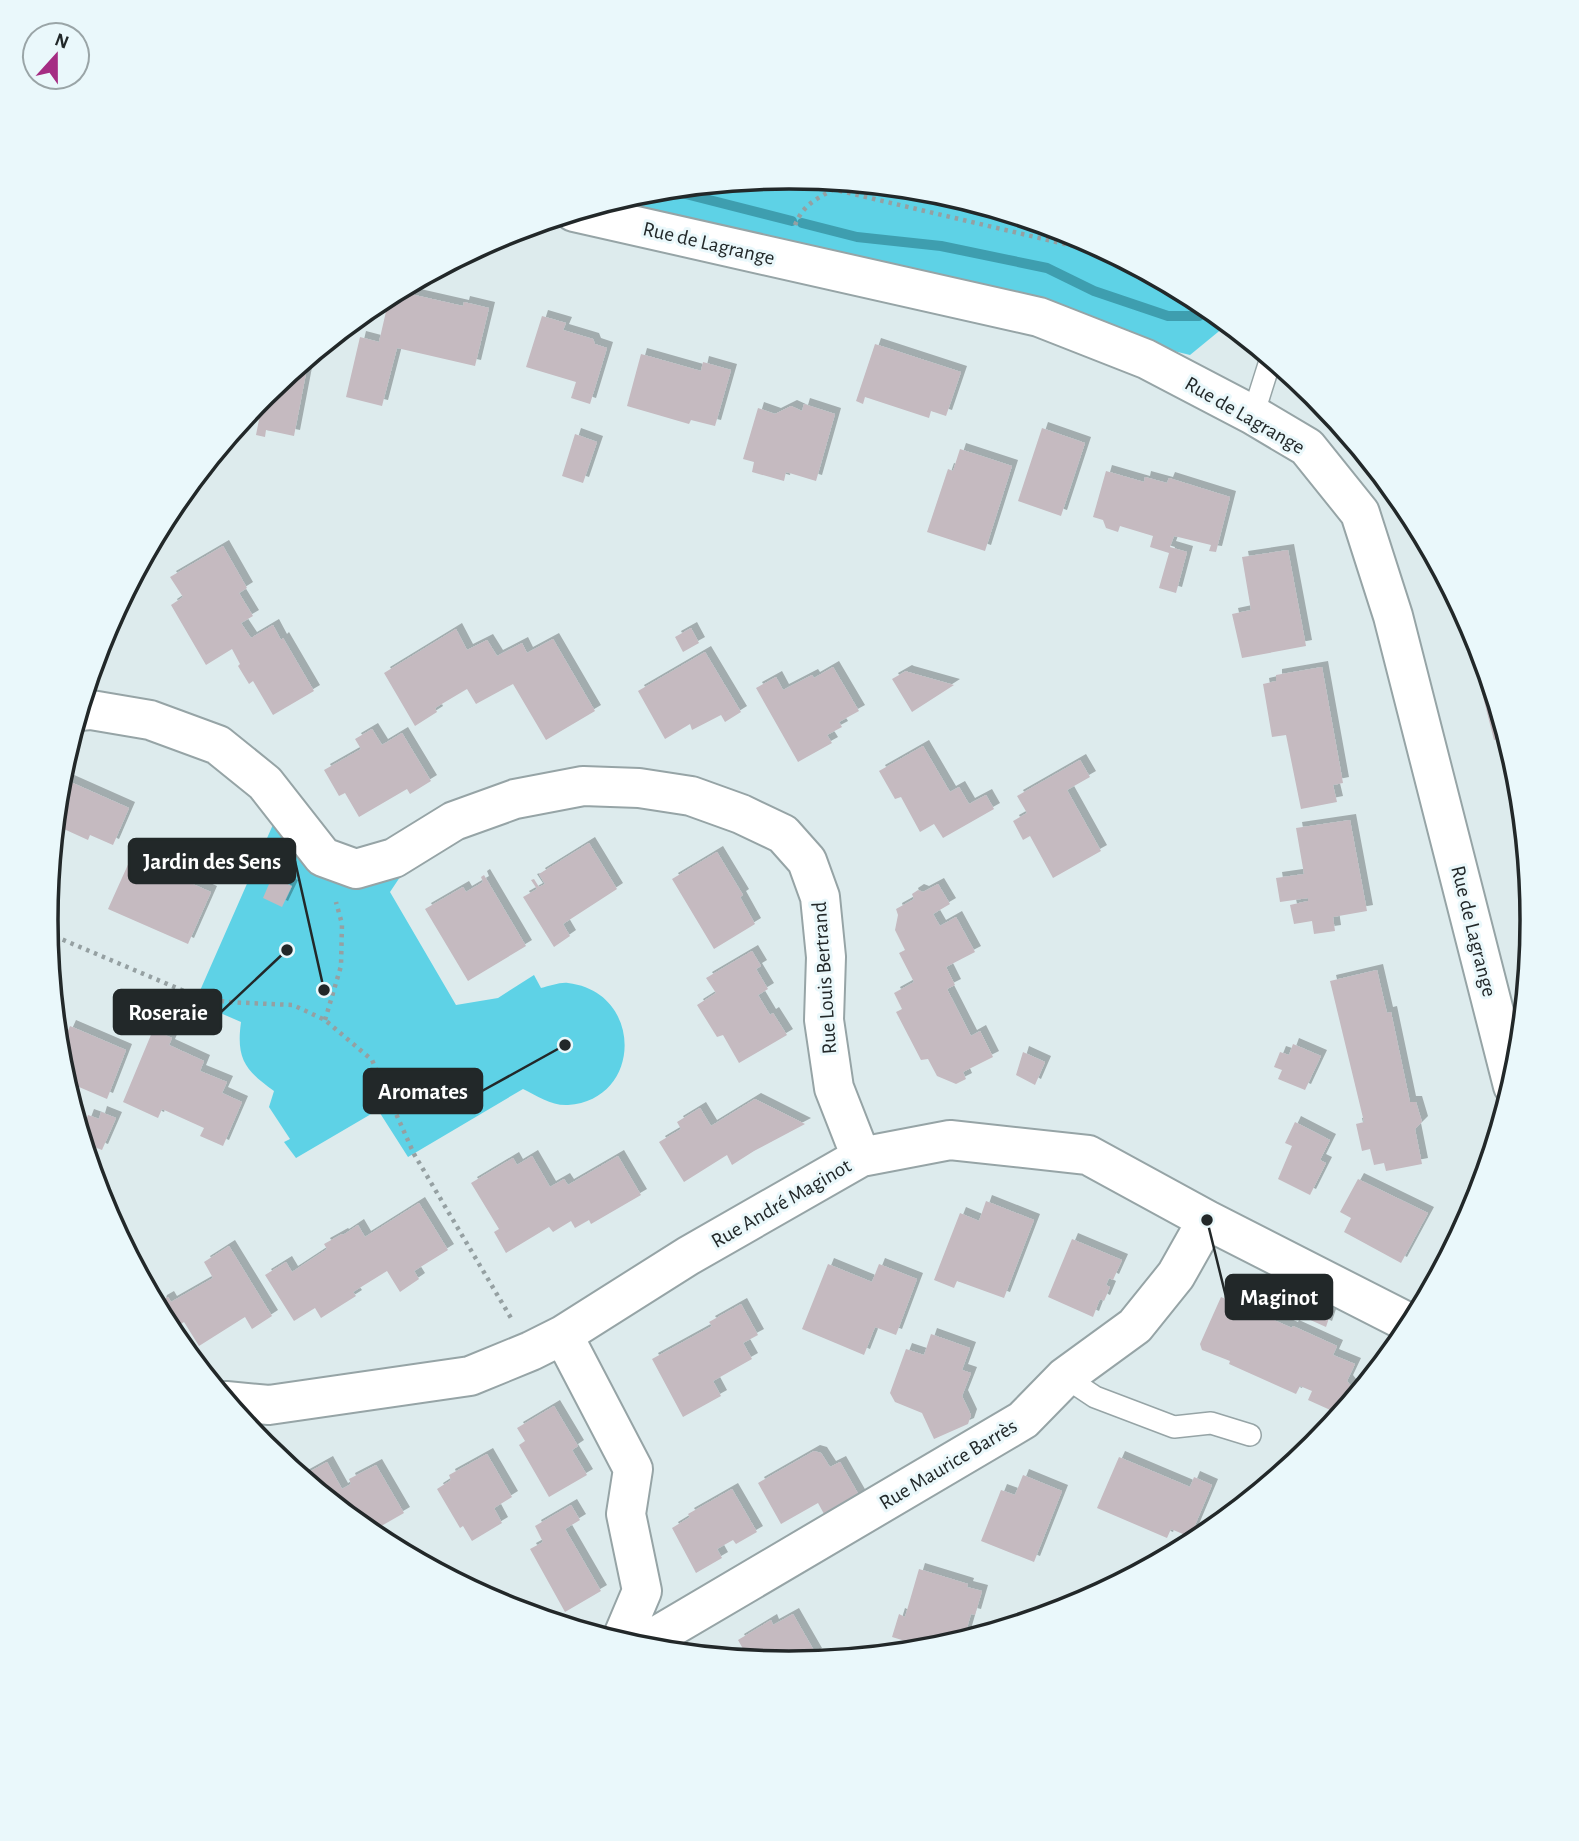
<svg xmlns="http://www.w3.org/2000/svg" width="1579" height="1841" font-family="'Alegreya Sans',sans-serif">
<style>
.green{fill:#5ed2e6}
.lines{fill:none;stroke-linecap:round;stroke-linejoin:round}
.stream{stroke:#3e9eaf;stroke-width:10}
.building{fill:#c5bac0;filter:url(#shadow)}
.lane-casing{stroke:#96a4a6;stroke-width:24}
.street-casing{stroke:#96a4a6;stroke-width:42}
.secondary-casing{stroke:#96a4a6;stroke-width:42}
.path{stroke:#95a0a2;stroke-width:4.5;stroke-dasharray:3.5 5;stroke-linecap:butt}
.lane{stroke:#fff;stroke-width:21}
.street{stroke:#fff;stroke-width:38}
.secondary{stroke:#fff;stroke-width:38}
.labels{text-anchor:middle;stroke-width:6;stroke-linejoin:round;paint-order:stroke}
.street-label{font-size:21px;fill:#222829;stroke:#eaf8fb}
.rim{fill:none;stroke:#222829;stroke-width:3.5}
.leader{fill:none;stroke:#222829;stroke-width:2.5}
.callout-dot{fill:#222829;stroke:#eaf8fb;stroke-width:2.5}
.callout{fill:#222829;stroke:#222829;stroke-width:2.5}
.callout-label{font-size:23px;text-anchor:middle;font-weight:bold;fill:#fff}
</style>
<defs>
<filter id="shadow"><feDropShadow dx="6" dy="-6" stdDeviation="0" flood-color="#0004"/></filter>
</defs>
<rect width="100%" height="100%" fill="#ddebed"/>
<path class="green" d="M790,177L935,191L1075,233L1203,302L1229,323L1190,355L591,207L645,191Z
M275,820L402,874L390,892L456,1005L498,998L534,975L541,988C550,986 560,982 568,983C644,992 643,1100 568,1105C552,1106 537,1096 523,1089L408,1157L378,1110L296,1158L284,1142L290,1139L269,1107L274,1091C245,1070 236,1059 241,1022L195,1002Z"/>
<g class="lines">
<path class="stream" d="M666,189L792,221
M802,223L857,237L941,246L1047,268L1094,291L1168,316H1199L1209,307"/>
</g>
<path class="building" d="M397,291L463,306L464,302L489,308L475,366L397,348L382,406L346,397L360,337L379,342L390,294Z
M542,316L566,323L563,330L593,339L595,344L607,348L590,404L571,398L576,382L526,367Z
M875,344L961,372L946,416L931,411L929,418L865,397L863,404L856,401Z
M641,354L701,371L703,362L731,370L715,426L691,420L689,424L627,406Z
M303,362L308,363L294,436L266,430L265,437L256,435L264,394Z
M804,404L835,414L816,481L786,472L784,481L752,472L754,462L743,459L758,408L775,414L791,406L802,411Z
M1042,428L1085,443L1061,516L1018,501Z
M575,434L597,442L583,483L562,476Z
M960,449L1012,466L985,551L927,532L948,469L953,471Z
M1106,471L1144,482L1145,477L1167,483L1169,478L1230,497L1216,552L1209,551L1211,545L1174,536L1170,547L1187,552L1176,593L1159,588L1169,553L1150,547L1153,536L1120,526L1118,532L1106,528L1103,520L1093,517Z
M223,546L247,588L239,593L253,616L241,623L251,638L273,625L281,640L283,638L314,691L273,715L253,681L249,684L238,666L240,664L232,649L206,665L171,605L183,597L170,577Z
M1288,550L1306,646L1242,658L1232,614L1251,610L1242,557Z
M1464,614L1477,636L1480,645L1471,647Z
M691,628L699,643L683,652L675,637Z
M456,629L467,650L487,640L497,656L522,643L527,653L553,639L595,711L546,740L513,684L476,704L467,689L435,708L437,712L415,726L384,673Z
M705,652L741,712L725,722L721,715L692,730L690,724L665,739L638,691Z
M833,667L859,711L839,722L842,727L827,735L832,743L798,762L756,688L776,677L783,690L812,675L814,678Z
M1322,667L1343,783L1333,785L1337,802L1301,809L1286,735L1272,737L1263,684L1276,681V675Z
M906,671L908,672L954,685L912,712L892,679Z
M1490,678L1507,737L1494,740L1479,681Z
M372,729L382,745L402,733L431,781L410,794L407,789L359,817L345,793L339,796L324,770L361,749L355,739Z
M923,746L950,792L959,787L969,804L986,795L994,809L943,838L934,824L920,832L901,797L895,799L879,771Z
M1080,760L1090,777L1067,790L1101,851L1053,878L1030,836L1023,840L1013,821L1027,813L1017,796Z
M66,780L129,808L113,845L90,835L88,840L55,825L58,798Z
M1521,793L1529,870L1527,871L1508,796Z
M1350,820L1367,911L1333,917L1335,931L1314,934L1312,921L1294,924L1290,905L1308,901V898L1280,902L1276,878L1304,874L1296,828Z
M589,843L617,889L563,924L570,936L554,947L523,897L537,889L531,880L534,879L539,887L545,884L539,874Z
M135,849L159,860L156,868L211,892L188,944L108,909Z
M717,852L743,895L740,897L755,924L714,949L672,879Z
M484,875L526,946L468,981L425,909L463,887L466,892L483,882L481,877Z
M272,877L292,886L282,907L263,898Z
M938,884L950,904L933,914L940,926L956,917L975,952L946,967L955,985L947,989L971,1036L980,1031L993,1057L963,1072L966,1079L956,1084L937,1076L928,1059L921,1060L896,1012L902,1009L894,993L914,982L899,953L905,950L895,930L898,915L896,909L914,899L912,894L918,890L923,892Z
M752,951L761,966L756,969L768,989L758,995L770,1015L773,1013L787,1035L739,1063L723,1035L717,1037L697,1005L716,993L706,978Z
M1377,970L1387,1013L1391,1012L1410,1102H1416L1422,1122L1415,1129L1422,1164L1386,1171L1384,1163L1374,1165L1370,1149L1362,1151L1356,1124L1364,1122L1330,981Z
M70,1026L126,1050L107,1099L65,1081L60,1065L58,1053Z
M153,1030L172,1038L169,1045L204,1061L200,1071L227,1082L222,1093L242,1102L223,1146L200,1136L204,1128L162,1109L158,1118L123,1102Z
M1293,1044L1321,1056L1305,1090L1278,1079L1282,1070L1274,1067L1280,1052L1289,1055Z
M1023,1052L1045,1062L1035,1085L1016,1075Z
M755,1099L805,1124L754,1151L732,1165L727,1155L684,1182L659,1142L681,1129L677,1122L700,1108L711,1126Z
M101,1112L116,1118L102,1150L89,1145L90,1140L81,1136V1134L88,1115L99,1119Z
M1295,1122L1330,1140L1320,1160L1326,1163L1310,1195L1278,1179L1292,1146L1285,1143Z
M532,1156L550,1187L564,1179L568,1185L618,1156L641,1195L591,1224L589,1220L575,1228L571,1221L553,1232L549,1227L506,1253L494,1232L499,1229L471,1183L513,1158L517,1165Z
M1358,1179L1428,1213L1401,1263L1344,1232L1351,1218L1340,1212Z
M986,1201L1034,1220L1004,1298L957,1281L954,1288L934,1280L960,1213L979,1221Z
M419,1203L448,1250L414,1271L419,1279L400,1292L387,1271L353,1292L356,1296L321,1318L315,1308L294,1321L265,1275L286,1262L292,1272L327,1249L324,1244L342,1234L343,1235L358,1225L365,1237Z
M1072,1239L1122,1260L1113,1280L1109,1278L1106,1285L1110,1287L1104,1301L1100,1299L1093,1317L1048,1297Z
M229,1246L272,1316L252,1329L245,1317L199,1346L184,1322L169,1331L158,1310L161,1301L168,1297L171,1302L213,1278L204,1262Z
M828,1264L872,1282L879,1264L917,1279L896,1335L875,1327L864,1355L802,1329Z
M1221,1297L1292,1328L1293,1326L1337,1346L1333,1355L1355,1364L1347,1381L1358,1395L1337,1413L1308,1400L1312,1391L1300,1386L1296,1394L1229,1364L1230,1361L1202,1350L1200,1344Z
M741,1304L758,1335L743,1343L752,1359L713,1381L721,1396L683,1417L652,1359L712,1326L709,1322Z
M1311,1307L1330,1315L1326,1327L1306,1318Z
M931,1334L970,1348L962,1370L971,1373L962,1396L971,1415L968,1424L934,1439L922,1413L895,1402L890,1393L906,1349L924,1355Z
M554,1406L578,1446L572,1450L587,1475L549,1497L519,1445L525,1441L517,1428Z
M814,1451L821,1453L830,1467L840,1462L864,1504L829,1523L818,1503L781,1524L758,1483Z
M487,1454L512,1497L494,1508L502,1523L472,1541L463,1526L460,1528L437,1489L451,1480L449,1475Z
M1119,1457L1190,1487L1194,1477L1212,1485L1190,1537L1171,1529L1167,1538L1097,1508Z
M327,1462L342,1489L351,1484L349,1479L376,1465L404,1513L369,1533L300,1477Z
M1023,1475L1062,1491L1034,1562L981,1541L1001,1490L1015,1495Z
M732,1489L757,1532L736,1544L733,1540L717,1549L722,1558L696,1573L672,1528L690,1517L688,1514Z
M571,1505L580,1520L565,1529L601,1591L565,1612L530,1549L543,1542L535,1526Z
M919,1569L968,1584L967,1587L982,1591L975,1615L971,1614L963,1642L935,1650L892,1637L899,1614L905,1617Z
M793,1614L816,1654L801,1663L789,1664L750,1661L738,1640L771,1620L773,1625Z"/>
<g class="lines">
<defs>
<path id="lane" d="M1253,415L1271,358
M1065,1377L1095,1397L1174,1427L1211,1423L1250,1435"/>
<path id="street" d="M79,711L91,710L150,720L218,745L265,783L323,857L356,869L394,858L454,821L515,799L583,786L639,788L691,796L741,814L783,834L807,861L820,897L826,957L824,1020L834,1088L861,1157
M563,1335L633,1469L626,1514L642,1591L620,1643
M226,1401L269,1405L470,1376L531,1351L563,1335L688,1256L861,1157L950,1140L1088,1155L1207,1220L1413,1325
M636,1648L1023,1420L1065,1377L1135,1326L1176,1275L1207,1220"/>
<path id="secondary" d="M574,212L1039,317L1146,359L1253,415L1307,447L1360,513L1393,616L1513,1086"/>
</defs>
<use href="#lane" class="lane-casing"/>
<use href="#street" class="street-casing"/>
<use href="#secondary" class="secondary-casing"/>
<path class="path" d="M781,177L1086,249L1136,266
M795,225C803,205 816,199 834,189
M47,933L198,997L227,1002L293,1005L325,1020L372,1060L414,1154L511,1318
M325,1020L341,966L342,924L336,902"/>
<use href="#lane" class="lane"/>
<use href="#street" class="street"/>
<use href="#secondary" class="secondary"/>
</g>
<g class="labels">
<g class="street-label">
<text transform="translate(709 243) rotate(13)" y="7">Rue de Lagrange</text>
<text transform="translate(1245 415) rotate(30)" y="7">Rue de Lagrange</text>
<text transform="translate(1474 931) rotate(76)" y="7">Rue de Lagrange</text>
<text transform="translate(824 978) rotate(-94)" y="7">Rue Louis Bertrand</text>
<text transform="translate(781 1203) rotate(-30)" y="7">Rue André Maginot</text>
<text transform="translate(948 1464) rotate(-31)" y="7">Rue Maurice Barrès</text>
</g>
</g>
<path d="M0 0H1579V1841H0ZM58 920a731 731 0 1 1 1462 0a731 731 0 1 1-1462 0Z" fill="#eaf8fb" fill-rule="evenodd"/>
<path class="rim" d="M58 920a731 731 0 1 1 1462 0a731 731 0 1 1-1462 0Z"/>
<path class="leader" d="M324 990L295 861M287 950L221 1012M565 1045L482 1091M1207 1220L1226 1297"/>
<g class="callout-dot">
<circle cx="324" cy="990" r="7"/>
<circle cx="287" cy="950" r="7"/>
<circle cx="565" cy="1045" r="7"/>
<circle cx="1207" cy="1220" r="7"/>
</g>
<g class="callout">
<rect x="129" y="839" width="166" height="44" rx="7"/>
<rect x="114" y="990" width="107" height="44" rx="7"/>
<rect x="364" y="1069" width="118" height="44" rx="7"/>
<rect x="1226" y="1275" width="106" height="44" rx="7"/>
</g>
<g class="callout-label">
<text x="212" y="869">Jardin des Sens</text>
<text x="168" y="1020">Roseraie</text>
<text x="423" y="1099">Aromates</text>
<text x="1279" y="1305">Maginot</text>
</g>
<g transform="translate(56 56) rotate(21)"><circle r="33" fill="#eaf8fb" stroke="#9aa5a7" stroke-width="2"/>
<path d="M0-5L12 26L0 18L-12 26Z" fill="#a52d83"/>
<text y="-10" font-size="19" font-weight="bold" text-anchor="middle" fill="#222829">N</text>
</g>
</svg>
